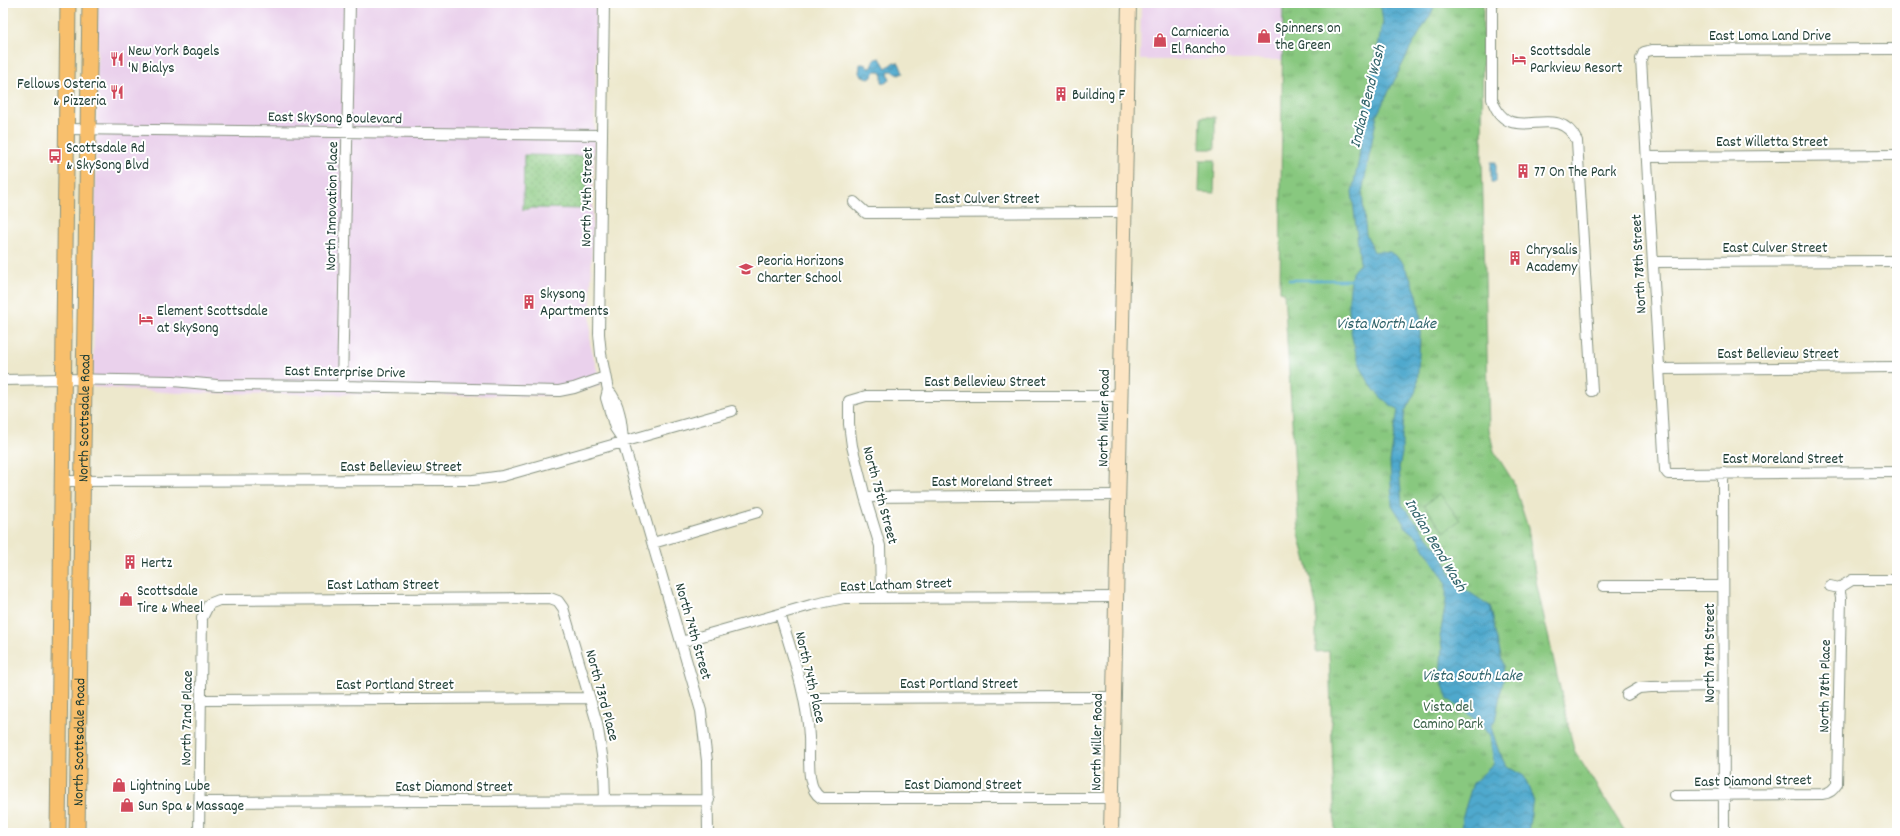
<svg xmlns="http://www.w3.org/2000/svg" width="1900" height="836" font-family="Dekko,sans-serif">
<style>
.built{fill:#ead1ec}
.grass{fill:url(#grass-dots);stroke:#54825a}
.park{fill:url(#park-tufts);stroke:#54825a}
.pitch{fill:#88c87f;stroke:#54825a}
.water{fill:url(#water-waves);stroke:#377380}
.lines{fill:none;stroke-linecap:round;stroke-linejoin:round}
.stream{stroke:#4fa9cd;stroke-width:2.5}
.street-casing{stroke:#869280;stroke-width:12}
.secondary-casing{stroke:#869280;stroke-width:16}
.primary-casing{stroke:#869280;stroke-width:17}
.street{stroke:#fff;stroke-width:10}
.secondary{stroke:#fce5c4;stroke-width:14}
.primary{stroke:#f8bf6c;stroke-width:15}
.labels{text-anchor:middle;stroke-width:4;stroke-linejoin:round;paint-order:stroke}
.poi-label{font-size:15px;fill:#1f3d34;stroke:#fff;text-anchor:start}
.street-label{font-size:15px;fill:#1f3d34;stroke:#fff}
.park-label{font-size:15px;fill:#396047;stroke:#fff}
.water-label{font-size:16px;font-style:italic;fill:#30636a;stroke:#fff}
</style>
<defs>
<pattern id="grass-dots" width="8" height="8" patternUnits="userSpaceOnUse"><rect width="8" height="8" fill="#88c87f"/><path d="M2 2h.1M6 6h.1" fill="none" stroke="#6fa469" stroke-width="1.8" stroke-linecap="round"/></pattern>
<pattern id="park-tufts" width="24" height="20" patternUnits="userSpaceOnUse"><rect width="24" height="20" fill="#88c87f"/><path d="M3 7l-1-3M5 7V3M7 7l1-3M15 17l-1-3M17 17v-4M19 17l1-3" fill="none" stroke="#6fa469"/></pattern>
<pattern id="water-waves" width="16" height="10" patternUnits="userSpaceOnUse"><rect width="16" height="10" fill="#4fa9cd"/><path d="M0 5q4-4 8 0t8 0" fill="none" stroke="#418ba7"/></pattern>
</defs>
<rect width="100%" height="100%" fill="#fff"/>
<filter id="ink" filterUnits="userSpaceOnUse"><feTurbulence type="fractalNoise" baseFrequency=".025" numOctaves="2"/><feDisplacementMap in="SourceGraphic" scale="8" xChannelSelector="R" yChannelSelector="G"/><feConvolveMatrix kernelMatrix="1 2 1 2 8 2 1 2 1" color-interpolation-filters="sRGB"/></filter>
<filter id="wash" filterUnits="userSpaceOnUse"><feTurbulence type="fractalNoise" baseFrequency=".012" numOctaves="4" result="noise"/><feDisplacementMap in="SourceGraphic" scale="16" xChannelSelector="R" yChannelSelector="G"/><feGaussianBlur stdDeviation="0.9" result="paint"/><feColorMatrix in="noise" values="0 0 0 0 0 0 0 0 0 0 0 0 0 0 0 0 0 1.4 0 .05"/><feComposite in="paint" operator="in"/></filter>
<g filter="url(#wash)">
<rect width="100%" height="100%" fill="#ede8cc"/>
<path class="built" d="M98,3H597L590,343L601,385L564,396L177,393L93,387Z
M1141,3H1283V60H1140Z"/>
<path class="grass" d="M524,155L587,156L586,209L531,208L523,210Z"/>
<path class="park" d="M1283,3H1483L1482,160L1489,430L1494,451L1513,481L1528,528L1537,586L1574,750L1626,833H1335L1329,651L1316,652V610L1313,589L1299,534L1284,292L1280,291Z"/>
<path class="pitch" d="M1201,117H1215V149H1200Z
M1200,160H1215L1214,193L1199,192Z
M1440,494L1460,520L1444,532L1424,505Z"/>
<path class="water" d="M1378,3H1435L1432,12L1410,49L1377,115L1362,193L1366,234L1374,252L1379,251L1390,252L1401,260L1410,277L1417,295L1421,319L1417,389L1405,411L1402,437V454L1399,467L1402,505L1436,547L1445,560L1450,573L1463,588L1490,606L1494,622L1495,632L1503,664L1504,676L1495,720L1491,727L1499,752L1506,766L1524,776L1533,799L1528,833H1461L1462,818L1473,783L1494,764L1490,737L1485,730L1478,722L1448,699L1440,677L1442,648L1440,636L1446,601V582L1417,537L1407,529L1392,505L1390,462L1398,409C1358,391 1345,327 1350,288C1351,283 1351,277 1352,273C1354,269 1358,266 1360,263L1352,192L1359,159L1364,111L1383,22L1381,8Z
M880,58L886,68L894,62L899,63L903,73L899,75L892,71H888L890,80L885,83L882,82V73L879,71H875L872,77C867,79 863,77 859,73L860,64H865L868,68H871L875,59Z
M1491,162H1496V182H1491Z"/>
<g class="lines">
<path class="stream" d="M1289,280H1351"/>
</g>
</g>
<g filter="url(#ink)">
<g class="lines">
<defs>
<path id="street" d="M604,3L599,334L601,354L608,390L606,398L615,428L623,440
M1492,3V99C1509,151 1556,97 1577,141L1592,391
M1897,49L1652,50L1644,52L1641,59L1665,470L1668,474H1676L1897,472
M67,129L602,135
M1647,157L1897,155
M854,202L866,213L1125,212
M1653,262L1897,261
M1660,369L1897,367
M3,380L63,379L173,381L217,385L342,386L559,391L574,388L605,377
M342,386L350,3
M608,390C620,402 622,425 623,442L701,711L707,761L708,833
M1723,473L1724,833
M62,481L473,480L503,476L732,411
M865,497L1118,495
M653,543L758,512
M1603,586H1723
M1839,588L1852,580H1897
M881,597L880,546L865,497L852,446L849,424V401L866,396H1121
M780,614C792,654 807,695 809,737C810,755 805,788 821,798H1112
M681,642L811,605L844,598L1117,597
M1627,695L1639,688L1651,687L1723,686
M804,698L1114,697
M202,700L589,698
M1675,795L1822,794C1830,793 1833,790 1837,784L1841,598L1839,588L1830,586
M200,802L709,800
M199,833L202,618L209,604L219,600L550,598L558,601L563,608L597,723L604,768L605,800"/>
<path id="secondary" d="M1111,833L1129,3"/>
<g id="primary">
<path d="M58,833L68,3"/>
<path id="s1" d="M77,833L90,3"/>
</g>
</defs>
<use href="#street" class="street-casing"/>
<use href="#secondary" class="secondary-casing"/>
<use href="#primary" class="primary-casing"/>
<use href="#street" class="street"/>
<use href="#secondary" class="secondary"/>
<use href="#primary" class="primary"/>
</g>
</g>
<defs>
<symbol id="shop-bare" viewBox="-9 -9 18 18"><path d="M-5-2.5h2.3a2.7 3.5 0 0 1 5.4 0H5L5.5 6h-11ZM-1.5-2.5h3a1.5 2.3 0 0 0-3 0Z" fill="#d1495b" stroke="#fff" stroke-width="2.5" paint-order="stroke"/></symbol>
<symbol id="restaurant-bare" viewBox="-9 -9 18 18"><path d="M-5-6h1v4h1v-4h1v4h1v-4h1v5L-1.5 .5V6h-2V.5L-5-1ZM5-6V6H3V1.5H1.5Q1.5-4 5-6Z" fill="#d1495b" stroke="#fff" stroke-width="2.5" paint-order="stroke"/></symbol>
<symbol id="hotel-bare" viewBox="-9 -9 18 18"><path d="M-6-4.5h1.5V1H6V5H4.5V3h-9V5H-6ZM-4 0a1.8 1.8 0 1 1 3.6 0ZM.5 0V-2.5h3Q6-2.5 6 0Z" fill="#d1495b" stroke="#fff" stroke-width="2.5" paint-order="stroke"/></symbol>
<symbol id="building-bare" viewBox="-9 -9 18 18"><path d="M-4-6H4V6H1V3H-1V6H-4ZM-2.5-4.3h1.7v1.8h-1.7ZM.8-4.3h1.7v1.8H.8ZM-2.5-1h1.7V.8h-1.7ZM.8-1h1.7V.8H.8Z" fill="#d1495b" stroke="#fff" stroke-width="2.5" paint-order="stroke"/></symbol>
<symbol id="bus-bare" viewBox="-9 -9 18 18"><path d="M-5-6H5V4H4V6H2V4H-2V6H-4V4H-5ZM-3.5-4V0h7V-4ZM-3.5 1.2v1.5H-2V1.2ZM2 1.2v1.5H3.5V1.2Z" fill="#d1495b" stroke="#fff" stroke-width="2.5" paint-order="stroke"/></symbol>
<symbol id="school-bare" viewBox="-9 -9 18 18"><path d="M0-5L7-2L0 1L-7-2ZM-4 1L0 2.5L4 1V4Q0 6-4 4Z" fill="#d1495b" stroke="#fff" stroke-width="2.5" paint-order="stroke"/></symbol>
</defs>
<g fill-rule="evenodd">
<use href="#shop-bare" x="1254" y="26" width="20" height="20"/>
<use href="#shop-bare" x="1150" y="30" width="20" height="20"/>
<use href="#restaurant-bare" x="107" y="49" width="20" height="20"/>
<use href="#hotel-bare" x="1509" y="49" width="20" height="20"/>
<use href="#restaurant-bare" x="107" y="82" width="20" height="20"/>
<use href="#building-bare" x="1051" y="84" width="20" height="20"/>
<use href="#bus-bare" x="45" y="146" width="20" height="20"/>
<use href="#building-bare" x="1513" y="161" width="20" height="20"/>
<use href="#building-bare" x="1505" y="248" width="20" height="20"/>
<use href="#school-bare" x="736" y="259" width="20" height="20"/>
<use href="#building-bare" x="519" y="292" width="20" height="20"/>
<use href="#hotel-bare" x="136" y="309" width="20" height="20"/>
<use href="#building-bare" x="120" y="552" width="20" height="20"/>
<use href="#shop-bare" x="116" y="589" width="20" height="20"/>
<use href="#shop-bare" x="109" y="775" width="20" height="20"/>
<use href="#shop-bare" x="117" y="795" width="20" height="20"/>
</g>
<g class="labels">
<g class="poi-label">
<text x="1275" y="32">Spinners on<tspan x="1275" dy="17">the Green</tspan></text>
<text x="1171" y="36">Carniceria<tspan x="1171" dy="17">El Rancho</tspan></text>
<text x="128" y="55">New York Bagels<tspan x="128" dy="17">'N Bialys</tspan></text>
<text x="1530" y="55">Scottsdale<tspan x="1530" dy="17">Parkview Resort</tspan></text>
<text x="106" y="88" text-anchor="end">Fellows Osteria<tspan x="106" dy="17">&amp; Pizzeria</tspan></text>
<text x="1072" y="99">Building F</text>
<text x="66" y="152">Scottsdale Rd<tspan x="66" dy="17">&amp; SkySong Blvd</tspan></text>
<text x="1534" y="176">77 On The Park</text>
<text x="1526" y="254">Chrysalis<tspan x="1526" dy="17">Academy</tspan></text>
<text x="757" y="265">Peoria Horizons<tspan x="757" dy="17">Charter School</tspan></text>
<text x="540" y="298">Skysong<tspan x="540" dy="17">Apartments</tspan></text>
<text x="157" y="315">Element Scottsdale<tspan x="157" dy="17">at SkySong</tspan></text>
<text x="141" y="567">Hertz</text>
<text x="137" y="595">Scottsdale<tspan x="137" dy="17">Tire &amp; Wheel</tspan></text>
<text x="130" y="790">Lightning Lube</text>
<text x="138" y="810">Sun Spa &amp; Massage</text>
</g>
<g class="street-label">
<text x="1770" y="40">East Loma Land Drive</text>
<text transform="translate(335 117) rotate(1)" y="5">East SkySong Boulevard</text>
<text x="1772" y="146">East Willetta Street</text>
<text transform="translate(586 197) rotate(-89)" y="5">North 74th Street</text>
<text x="987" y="203">East Culver Street</text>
<text transform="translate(331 206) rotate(-89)" y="5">North Innovation Place</text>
<text x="1775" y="252">East Culver Street</text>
<text transform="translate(1638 264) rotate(-93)" y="5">North 78th Street</text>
<text x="1778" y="358">East Belleview Street</text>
<text transform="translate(345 371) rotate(1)" y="5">East Enterprise Drive</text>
<text x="985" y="386">East Belleview Street</text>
<text dy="5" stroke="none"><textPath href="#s1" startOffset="415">North Scottsdale Road</textPath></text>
<text transform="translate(1103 418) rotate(-89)" y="5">North Miller Road</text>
<text x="1783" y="463">East Moreland Street</text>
<text x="401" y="471">East Belleview Street</text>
<text x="992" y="486">East Moreland Street</text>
<text transform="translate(881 495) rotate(75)" y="5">North 75th Street</text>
<text x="383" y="589">East Latham Street</text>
<text transform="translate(896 584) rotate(-2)" y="5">East Latham Street</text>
<text transform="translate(694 631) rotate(74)" y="5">North 74th Street</text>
<text transform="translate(1709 653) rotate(-90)" y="5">North 78th Street</text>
<text transform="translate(811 677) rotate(77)" y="5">North 74th Place</text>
<text x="959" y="688">East Portland Street</text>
<text x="395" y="689">East Portland Street</text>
<text transform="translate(1824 686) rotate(-89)" y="5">North 78th Place</text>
<text transform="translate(603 695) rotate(75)" y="5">North 73rd Place</text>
<text transform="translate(186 718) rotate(-89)" y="5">North 72nd Place</text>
<text dy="5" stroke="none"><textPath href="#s1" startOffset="91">North Scottsdale Road</textPath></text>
<text transform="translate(1096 742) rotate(-89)" y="5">North Miller Road</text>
<text transform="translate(1753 780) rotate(-1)" y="5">East Diamond Street</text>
<text x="963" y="789">East Diamond Street</text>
<text x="454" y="791">East Diamond Street</text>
</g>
<g class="park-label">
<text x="1448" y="711">Vista del<tspan x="1448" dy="17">Camino Park</tspan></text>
</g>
<g class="water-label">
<text transform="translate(1366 96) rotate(-76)" y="6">Indian Bend Wash</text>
<text x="1386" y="328">Vista North Lake</text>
<text transform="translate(1437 544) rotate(59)" y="6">Indian Bend Wash</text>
<text x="1472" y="680">Vista South Lake</text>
</g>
</g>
<rect width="1900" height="836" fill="none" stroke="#fff" stroke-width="16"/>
</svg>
